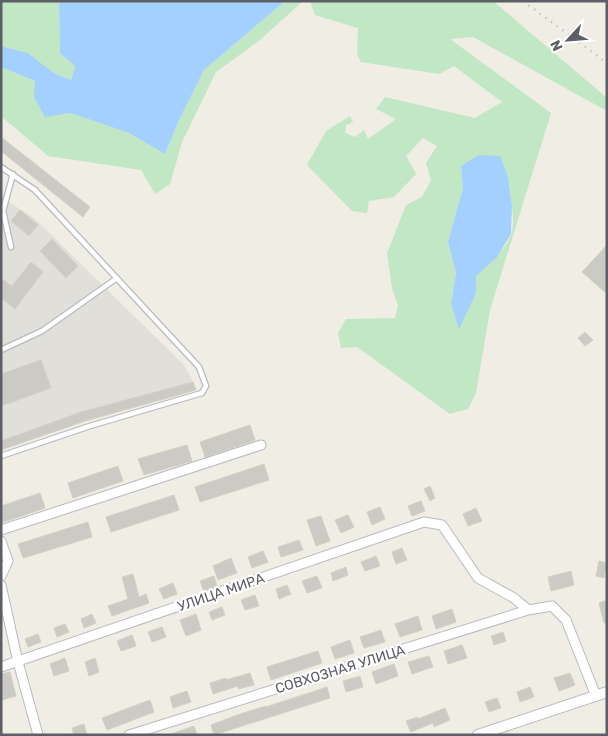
<svg xmlns="http://www.w3.org/2000/svg" width="608" height="736" font-family="Rubik,sans-serif">
<style>
.industrial{fill:#e0dfd9}
.green{fill:#c1e7c4;fill-rule:evenodd}
.water{fill:#a4d0ff}
.building{fill:#cccac4;stroke:#d4d0c3}
.lines{fill:none;stroke-linecap:round;stroke-linejoin:round}
.service-casing{stroke:#b9bbc0;stroke-width:7}
.minor-casing{stroke:#b9bbc0;stroke-width:11}
.tertiary-casing{stroke:#b9bbc0;stroke-width:12}
.service{stroke:#fff;stroke-width:4.5}
.minor{stroke:#fff;stroke-width:9}
.tertiary{stroke:#fff;stroke-width:10}
.rail{stroke:#b5b6b6;stroke-width:2.5;stroke-dasharray:1 6;stroke-linecap:butt}
.labels{text-anchor:middle;stroke-width:4.5;stroke-linejoin:round;paint-order:stroke}
.street-label{font-size:14px;fill:#5c5f65;stroke:#fff}
</style>
<rect width="100%" height="100%" fill="#efede4"/>
<path class="industrial" d="M1,197L34,218L185,366L193,382L81,412L1,441Z"/>
<path class="green" d="M1,1H59L60,53L75,66L71,80L54,73L28,53L1,46Z
M285,1H303L260,40L216,72L182,142L170,184L155,194L141,170L48,156L1,116V67L35,81L45,116L70,113L129,133L165,154L179,120L204,70Z
M310,1H493L607,98V111L473,37L450,39L551,113L490,310L476,393L468,409L450,414L357,347L341,348L338,333L346,319L395,318L398,306L392,288L387,253L406,205L422,197L431,180L426,163L437,146L423,138L406,156L416,174L394,197L369,201L367,213L352,211L307,165L326,131L350,116L353,122L346,125L345,133L355,137L364,130L368,139L396,119L376,109L385,97L475,118L502,102L454,66L439,74L361,62L357,54L358,28L315,15ZM461,166L508,177C510,191 516,222 511,235C504,252 489,264 475,276L476,293L451,302L456,273L448,242L463,188Z"/>
<path class="water" d="M59,1H285L204,70L179,120L165,154L129,133L70,113L45,117L34,97L35,81L1,67V46L28,53L54,73L71,80L75,66L60,53Z
M479,155L500,156L508,177L512,205L511,234L497,257L476,276V293L459,329L451,303L456,273L448,242L463,188L461,166Z"/>
<path class="building" d="M1,137L90,207L83,217L1,151Z
M20,210L38,225L29,236L11,221Z
M52,239L78,266L66,278L40,251Z
M607,245V294L582,272Z
M31,262L43,272L15,309L1,298V278L12,286Z
M585,332L593,340L585,346L578,338Z
M41,360L51,388L1,406V374Z
M193,382L196,390L85,421L1,450V441L81,412Z
M250,425L255,440L205,457L200,442Z
M187,445L192,461L144,475L138,459Z
M264,464L269,480L200,502L195,487Z
M118,466L123,481L73,498L68,483Z
M430,486L435,498L430,501L424,489Z
M40,493L45,508L1,523V506Z
M174,495L179,510L111,532L106,517Z
M421,501L425,511L412,516L408,506Z
M380,507L385,519L372,525L367,512Z
M476,508L482,521L468,526L463,514Z
M348,515L354,527L341,533L335,520Z
M321,516L330,541L316,546L307,520Z
M88,522L92,537L23,558L18,544Z
M299,540L303,550L281,557L278,547Z
M402,548L407,560L396,564L392,552Z
M263,551L268,562L252,568L248,557Z
M376,556L380,566L365,571L361,562Z
M231,558L237,573L218,580L213,566Z
M599,561L607,563L604,578L596,576Z
M346,567L348,575L333,581L331,573Z
M571,571L574,585L551,591L548,577Z
M133,574L139,597L146,594L149,603L112,616L108,606L128,599L122,577Z
M214,576L217,586L204,591L200,581Z
M317,576L322,588L307,593L302,581Z
M173,583L177,594L164,599L159,589Z
M287,585L291,594L279,599L276,589Z
M255,595L259,606L245,610L241,600Z
M607,600V623H604L599,603Z
M222,607L225,615L212,620L209,612Z
M452,609L456,622L436,629L432,616Z
M92,614L96,623L84,628L81,619Z
M196,614L201,630L186,636L180,620Z
M418,616L422,630L400,637L395,624Z
M65,624L69,632L57,637L54,628Z
M162,627L166,637L152,642L148,632Z
M381,630L385,642L364,648L360,637Z
M503,632L506,641L494,645L491,636Z
M38,634L41,642L28,647L25,639Z
M132,635L136,646L121,651L117,641Z
M350,640L354,653L335,659L331,647Z
M462,645L467,658L448,664L444,651Z
M318,651L322,663L271,680L267,667Z
M429,656L433,667L412,674L408,662Z
M65,658L69,671L54,676L50,664Z
M95,658L99,672L89,676L85,662Z
M394,664L398,676L376,684L372,672Z
M10,672L16,696L2,700L1,674Z
M250,673L254,685L238,689V686L213,694L210,683L226,678V680Z
M570,673L575,685L559,691L554,678Z
M360,676L363,687L346,692L343,681Z
M327,687L330,698L214,735L211,725L240,714L266,706V707Z
M530,687L534,697L520,702L517,692Z
M187,691L191,702L173,708L170,697Z
M497,698L501,708L489,712L485,702Z
M150,700L154,712L107,730L102,718Z
M445,708L450,720L434,727L433,723L411,732L406,721L418,717V719Z
M84,724L87,735H74L72,728Z
M194,726L197,735H171V734Z"/>
<g class="lines">
<defs>
<path id="service" d="M1,167L35,190L199,367L206,386L202,393L90,426L1,456
M11,247L3,211L13,174
M1,350L42,331L117,278"/>
<path id="minor" d="M1,530L261,445
M1,541L8,561L1,576
M1,585L18,662L38,735
M1,667L424,522L442,525L478,578L514,598L528,610
M129,735L528,610L552,606L566,620L596,696"/>
<path id="tertiary" d="M478,735L607,692"/>
</defs>
<use href="#service" class="service-casing"/>
<use href="#minor" class="minor-casing"/>
<use href="#tertiary" class="tertiary-casing"/>
<use href="#service" class="service"/>
<use href="#minor" class="minor"/>
<use href="#tertiary" class="tertiary"/>
<path class="rail" d="M523,1L607,63"/>
</g>
<g class="labels">
<g class="street-label">
<text transform="translate(221 592) rotate(-19)" y="5">УЛИЦА МИРА</text>
<text transform="translate(340 669) rotate(-17)" y="5">СОВХОЗНАЯ УЛИЦА</text>
</g>
</g>
<rect width="608" height="736" fill="none" stroke="#5c5f65" stroke-width="5"/>
<g transform="translate(568 40) rotate(244)" stroke="#ffffff" stroke-width="4" paint-order="stroke">
<path d="M0-4L9 19L0 12L-9 19Z" fill="#5c5f65"/>
<text y="-8" font-size="14" font-weight="bold" text-anchor="middle" fill="#5c5f65">N</text>
</g>
</svg>
